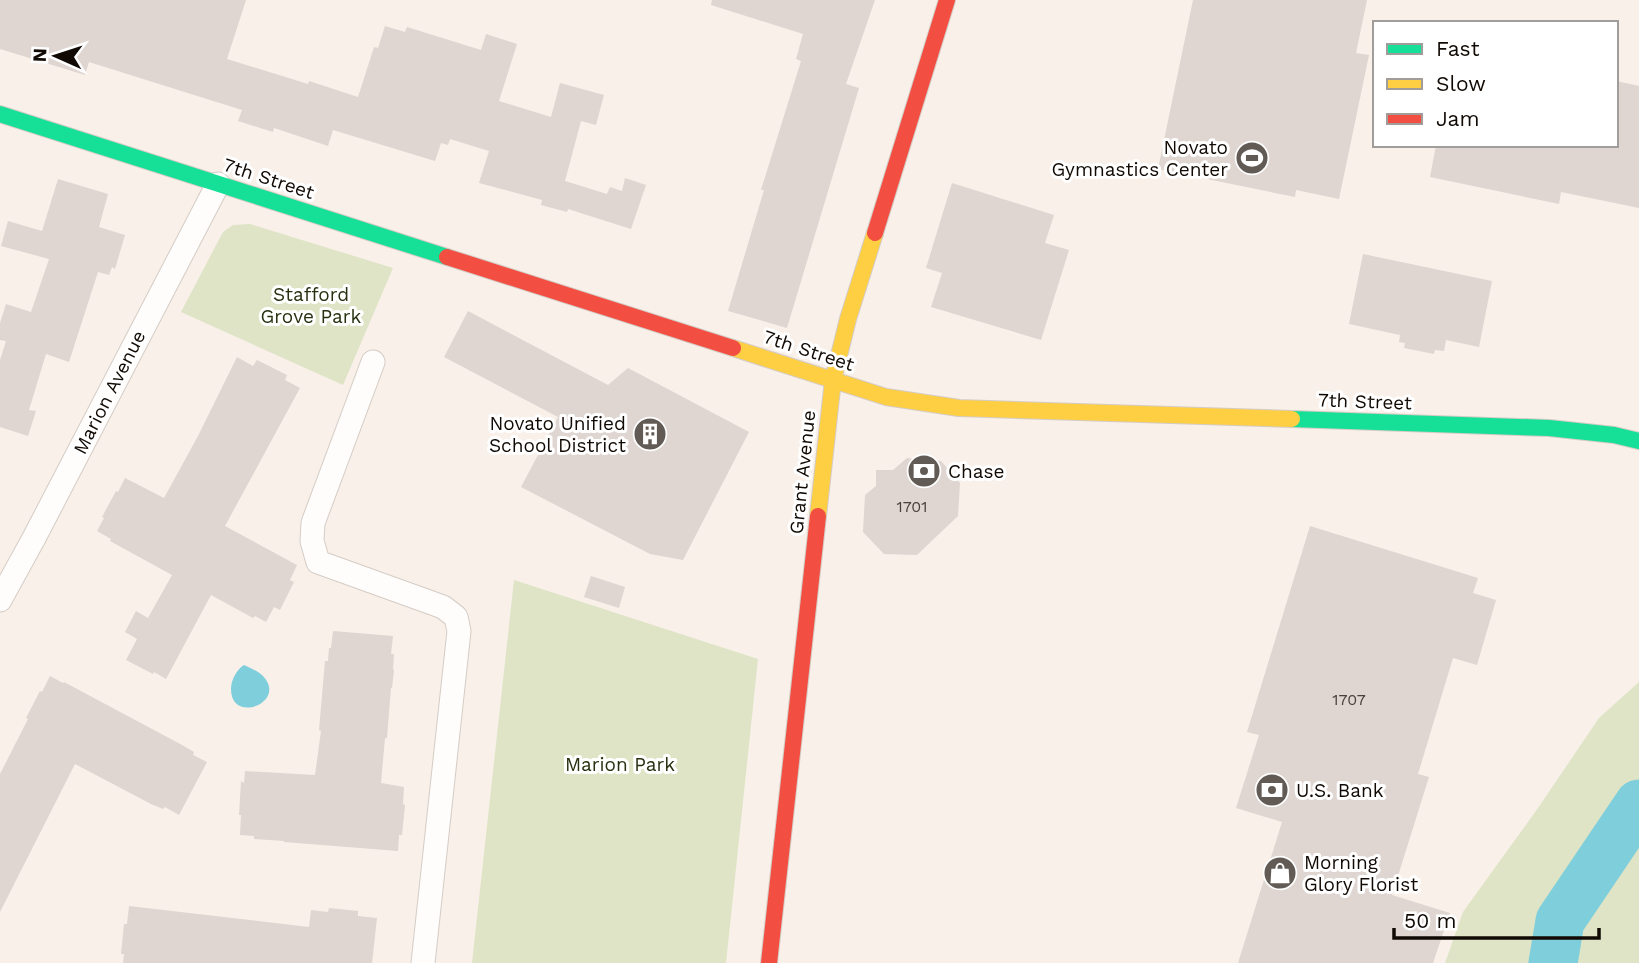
<svg xmlns="http://www.w3.org/2000/svg" width="1639" height="963" font-family="'Work Sans',sans-serif">
<style>
.green{fill:#dee4c5}
.water{fill:#7fcedb}
.lines{fill:none;stroke-linecap:round;stroke-linejoin:round}
.river{stroke:#7fcedb;stroke-width:49}
.building{fill:#dfd5d1}
.street-casing{stroke:#d4ccc5;stroke-width:25}
.fast-casing{stroke:#d4ccc5;stroke-width:18}
.slow-casing{stroke:#d4ccc5;stroke-width:18}
.jam-casing{stroke:#d4ccc5;stroke-width:18}
.street{stroke:#fefdfc;stroke-width:23}
.fast{stroke:#16e098;stroke-width:16}
.slow{stroke:#ffcf43;stroke-width:16}
.jam{stroke:#f24e42;stroke-width:16}
.labels{text-anchor:middle;stroke-width:6;stroke-linejoin:round;paint-order:stroke}
.number-label{font-size:16px;fill:#49413c}
.poi-label{font-size:19px;fill:#110a04;stroke:#fff;text-anchor:start}
.street-label{font-size:19px;fill:#110a04;stroke:#fff}
.park-label{font-size:19px;fill:#273110;stroke:#fff}
</style>
<rect width="100%" height="100%" fill="#f8f0e9"/>
<path class="green" d="M250,224L393,268L343,385L181,312L223,232L233,225Z
M514,580L758,659L726,963H472Z
M1639,682V963H1445L1463,912L1538,808L1599,718Z"/>
<path class="water" d="M244,665C250,668 258,671 263,676C288,702 231,725 231,689C231,680 237,669 244,665Z"/>
<g class="lines">
<path class="river" d="M1553,963L1560,921L1639,804"/>
</g>
<path class="building" d="M0,0H246L227,59L308,84L309,81L358,97L374,47L378,48L385,26L405,32L407,27L481,50L486,34L517,44L499,101L551,117L560,83L604,95L596,125L581,121L565,181L607,194L610,187L622,191L625,178L646,185L631,229L568,209L567,212L541,205L542,200L479,183L489,151L450,139L448,145L441,143L435,161L333,130L328,146L274,128L273,132L238,121L242,110L89,62L85,75L0,49Z
M712,0H875L846,84L859,88L787,328L728,311L764,190H761L801,61L796,59L803,34L711,5Z
M1193,0H1367L1356,53L1369,55L1339,199L1296,190L1295,197L1158,169Z
M1616,81L1639,86V208L1561,192L1559,204L1430,177L1436,145H1616Z
M58,179L108,194L99,227L125,235L115,269L112,267L109,275L98,272L69,362L46,354L29,410L36,411L28,436L0,427V360L6,341L0,340V323L6,304L31,312L49,259L1,246L8,221L42,231Z
M952,183L1054,215L1045,243L1069,250L1041,340L931,307L942,273L926,268Z
M1363,254L1492,281L1479,347L1446,340L1444,351L1435,350L1434,354L1404,348L1405,343L1399,342L1400,335L1349,324Z
M468,311L608,385L628,368L749,432L683,560L650,554L521,487L558,417L444,357Z
M237,357L253,366L257,360L287,375L285,380L300,388L225,526L297,565L290,580L294,582L280,610L274,607L266,622L255,616L253,618L211,595L166,679L154,672L153,674L126,660L137,639L125,632L136,611L148,618L172,575L110,541L111,539L97,531L104,518L102,517L116,491L118,492L125,478L164,498L198,436Z
M907,458L941,461L960,483L958,516L917,555L884,554L863,532L865,495L876,486V470H893Z
M1310,526L1478,578L1473,593L1496,600L1477,665L1453,658L1418,774L1429,777L1392,895L1450,913L1433,963H1238L1282,822L1236,808L1259,735L1247,732Z
M591,576L625,587L619,608L584,597Z
M333,631L393,636L391,654H394L393,669L394,670L392,688H391L387,738H385L381,783L404,787L403,804L405,805L402,835H399L398,851L284,842V841L254,839V836L240,835L241,815H239L241,781L244,783L245,771L315,775L321,731L319,730L325,661H328L329,648H331Z
M50,676L63,683L64,682L182,745L194,752L193,755L207,762L179,815L165,807L163,809L151,804L75,764L0,912V774L28,719L26,718L40,691L42,692Z
M129,906L309,927L311,910L328,912L329,908L358,911V916L377,918L372,963H123L124,954H121L124,924H127Z"/>
<g class="lines">
<defs>
<path id="street" d="M373,362L313,523L312,541L318,562L443,607L456,617L459,631L423,963
M0,600L34,538L218,184"/>
<path id="fast" d="M0,114L447,257
M1292,419L1549,428L1614,435L1639,441"/>
<path id="slow" d="M733,348L886,397L959,408L1292,419
M818,516L833,380L848,319L875,233"/>
<path id="jam" d="M875,233L947,0
M447,257L733,348
M769,963L818,516"/>
</defs>
<use href="#street" class="street-casing"/>
<use href="#fast" class="fast-casing"/>
<use href="#slow" class="slow-casing"/>
<use href="#jam" class="jam-casing"/>
<use href="#street" class="street"/>
<use href="#fast" class="fast"/>
<use href="#slow" class="slow"/>
<use href="#jam" class="jam"/>
</g>
<defs>
<symbol id="stadium-disc" viewBox="-11 -11 22 22"><circle r="9.5" fill="#625a54" stroke="#fff"/><path d="M0-5a6.5 5 0 1 0 0 10a6.5 5 0 1 0 0-10ZM-3.5-1.8h7v3.6h-7Z" fill="#fff"/></symbol>
<symbol id="building-disc" viewBox="-11 -11 22 22"><circle r="9.5" fill="#625a54" stroke="#fff"/><path d="M-4-6H4V6H1V3H-1V6H-4ZM-2.5-4.3h1.7v1.8h-1.7ZM.8-4.3h1.7v1.8H.8ZM-2.5-1h1.7V.8h-1.7ZM.8-1h1.7V.8H.8Z" fill="#fff"/></symbol>
<symbol id="bank-disc" viewBox="-11 -11 22 22"><circle r="9.5" fill="#625a54" stroke="#fff"/><path d="M-6-4H6V4H-6ZM0-2.3a2.3 2.3 0 1 0 0 4.6a2.3 2.3 0 1 0 0-4.6Z" fill="#fff"/></symbol>
<symbol id="shop-disc" viewBox="-11 -11 22 22"><circle r="9.5" fill="#625a54" stroke="#fff"/><path d="M-5-2.5h2.3a2.7 3.5 0 0 1 5.4 0H5L5.5 6h-11ZM-1.5-2.5h3a1.5 2.3 0 0 0-3 0Z" fill="#fff"/></symbol>
</defs>
<g fill-rule="evenodd">
<use href="#stadium-disc" x="1233" y="139" width="38" height="38"/>
<use href="#building-disc" x="631" y="415" width="38" height="38"/>
<use href="#bank-disc" x="905" y="452" width="38" height="38"/>
<use href="#bank-disc" x="1253" y="771" width="38" height="38"/>
<use href="#shop-disc" x="1261" y="854" width="38" height="38"/>
</g>
<g class="labels">
<g class="number-label">
<text x="912" y="512">1701</text>
<text x="1349" y="705">1707</text>
</g>
<g class="poi-label">
<text x="1228" y="154" text-anchor="end">Novato<tspan x="1228" dy="22">Gymnastics Center</tspan></text>
<text x="626" y="430" text-anchor="end">Novato Unified<tspan x="626" dy="22">School District</tspan></text>
<text x="948" y="478">Chase</text>
<text x="1296" y="797">U.S. Bank</text>
<text x="1304" y="869">Morning<tspan x="1304" dy="22">Glory Florist</tspan></text>
</g>
<g class="street-label">
<text transform="translate(269 178) rotate(18)" y="7">7th Street</text>
<text transform="translate(809 350) rotate(18)" y="7">7th Street</text>
<text transform="translate(109 392) rotate(-63)" y="7">Marion Avenue</text>
<text transform="translate(1365 401) rotate(2)" y="7">7th Street</text>
<text transform="translate(802 472) rotate(-84)" y="7">Grant Avenue</text>
</g>
<g class="park-label">
<text x="311" y="301">Stafford<tspan x="311" dy="22">Grove Park</tspan></text>
<text x="620" y="771">Marion Park</text>
</g>
</g>
<rect x="1373" y="21" width="245" height="126" fill="#ffffff" stroke="#a09d9b" stroke-width="2"/>
<rect x="1387" y="44" width="35" height="10" fill="#16e098" stroke="#a09d9b" stroke-width="2"/>
<text x="1436" y="56" font-size="21" fill="#110a04">Fast</text>
<rect x="1387" y="79" width="35" height="10" fill="#ffcf43" stroke="#a09d9b" stroke-width="2"/>
<text x="1436" y="91" font-size="21" fill="#110a04">Slow</text>
<rect x="1387" y="114" width="35" height="10" fill="#f24e42" stroke="#a09d9b" stroke-width="2"/>
<text x="1436" y="126" font-size="21" fill="#110a04">Jam</text>
<g transform="translate(56 56) rotate(273)" stroke="#ffffff" stroke-width="5" paint-order="stroke">
<path d="M0-5L12 26L0 18L-12 26Z" fill="#110a04"/>
<text y="-10" font-size="19" font-weight="bold" text-anchor="middle" fill="#110a04">N</text>
</g>
<path d="M1394 928v10h205v-10" fill="none" stroke="#110a04" stroke-width="3.5"/>
<text x="1404" y="928" font-size="21" fill="#110a04" stroke="#ffffff" stroke-width="5" paint-order="stroke">50 m</text>
</svg>
